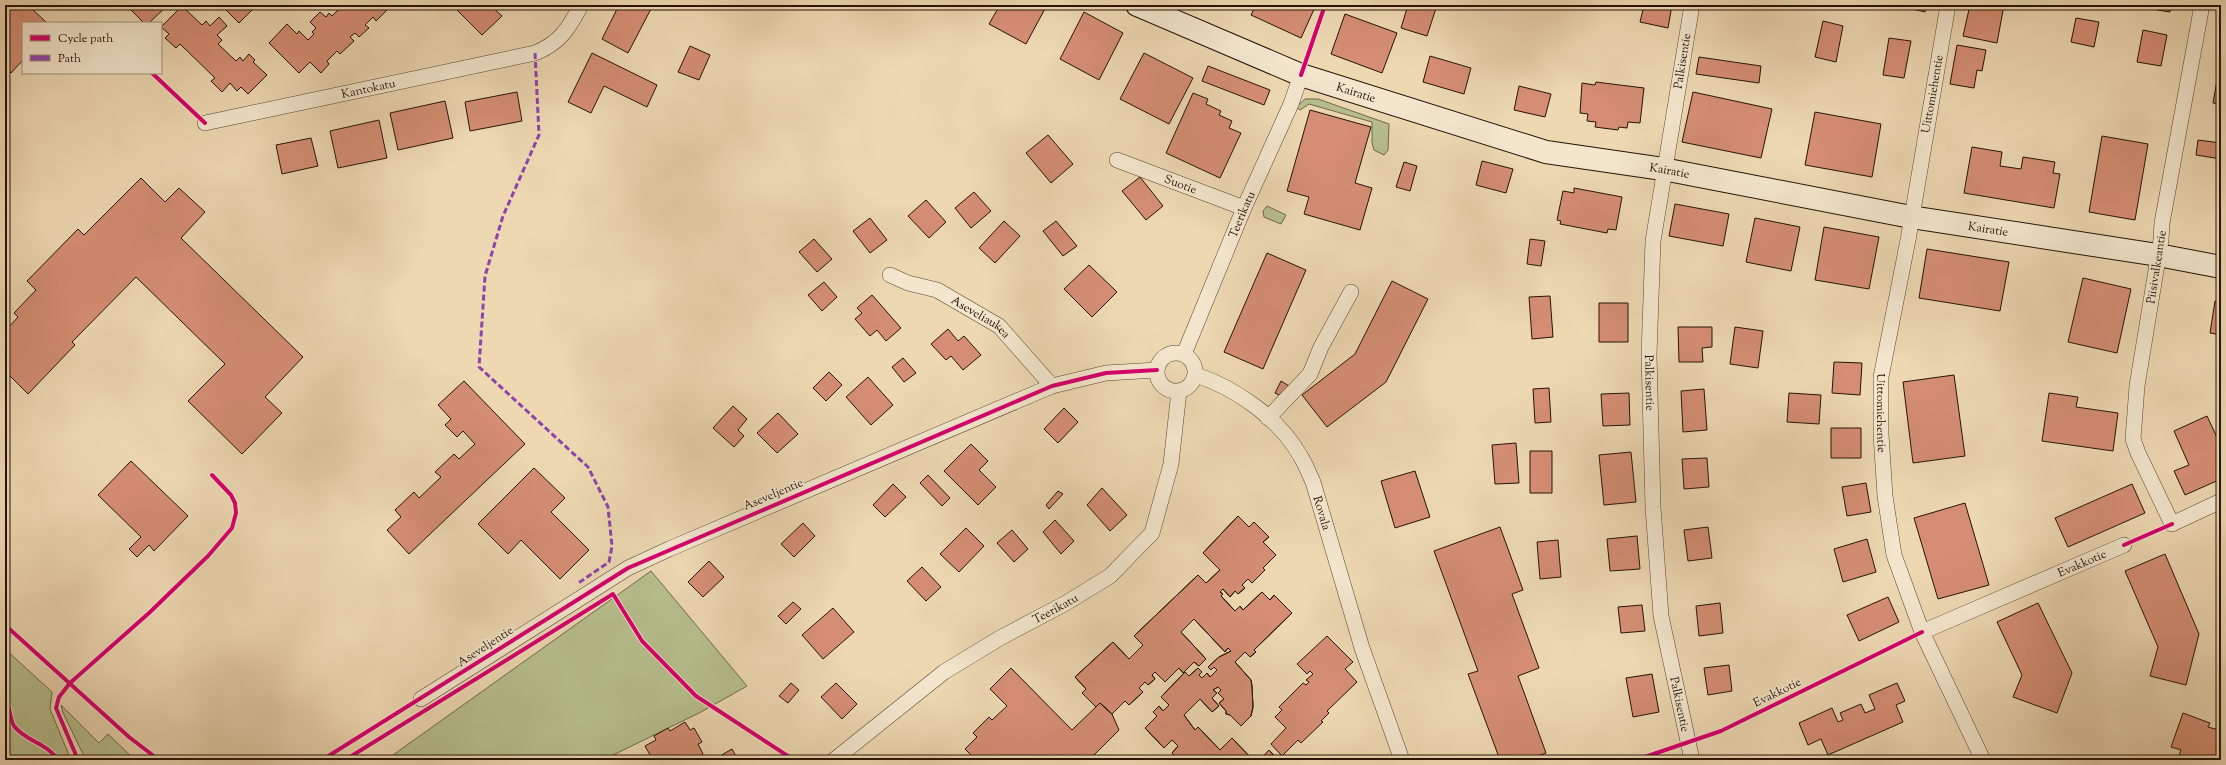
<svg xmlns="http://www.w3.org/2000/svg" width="2226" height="765" font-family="'Sorts Mill Goudy',serif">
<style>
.green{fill:#b7bf8d;stroke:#6e684a}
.building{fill:#d58e74;stroke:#251206}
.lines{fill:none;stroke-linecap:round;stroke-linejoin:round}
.minor-casing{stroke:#574431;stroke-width:16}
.secondary-casing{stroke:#251206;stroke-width:24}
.minor{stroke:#f3e6cd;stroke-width:15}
.secondary{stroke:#f3e6cd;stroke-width:22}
.quiet{stroke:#8e44ad;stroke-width:3;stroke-dasharray:6 3;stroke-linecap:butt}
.cycleway-casing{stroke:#f3e6cd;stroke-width:6}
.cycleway{stroke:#d6006c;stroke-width:4}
.labels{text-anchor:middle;stroke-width:3;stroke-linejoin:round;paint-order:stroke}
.street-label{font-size:12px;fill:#251206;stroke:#f3e6cd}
</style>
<rect width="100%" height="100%" fill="#edd8b2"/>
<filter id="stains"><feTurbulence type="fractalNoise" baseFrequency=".005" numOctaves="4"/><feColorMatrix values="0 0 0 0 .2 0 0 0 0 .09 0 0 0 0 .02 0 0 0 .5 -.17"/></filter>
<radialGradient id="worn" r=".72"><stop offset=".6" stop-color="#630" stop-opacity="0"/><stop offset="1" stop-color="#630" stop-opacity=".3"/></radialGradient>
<path class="green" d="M1305,99H1318L1389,124L1388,150L1384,155L1374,150L1372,143V122L1309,104L1300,110L1296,107Z
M1267,206L1286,215L1281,224L1264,217L1263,211Z
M651,571L747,686L701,712L603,760H386Z
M5,649L52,692L50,709L71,760H5Z
M61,705L99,743L108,734L135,760H86L63,713Z"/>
<path class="building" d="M5,5H33L31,8L47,23H23V60L11,73L7,69L5,71Z
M126,5H168L149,23H144Z
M221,5H257L239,23Z
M343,5H392L376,21L373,17L365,25L369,28L359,37L355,33L350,37L354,41L340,54L337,51L327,61L329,64L321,73L310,62L299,73L269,43L287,24L297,34L299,31L308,40L314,34L312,32L316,28L310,22L320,12L326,17L329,13L332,16Z
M452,5H490L502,16L482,35Z
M619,5H653L628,53L602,39Z
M1000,5H1047L1026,44L989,24Z
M1256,5H1316L1301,38L1251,15Z
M1408,5H1437L1427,36L1401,28Z
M1644,5H1672L1668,28L1640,22Z
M1895,5H1926L1925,12Z
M1970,5H2004L1997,43L1963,36Z
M2158,5H2171L2170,12L2157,10Z
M182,6L202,25L206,21L210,26L219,17L227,26L217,35L222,40L218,44L236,61L240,57L243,61L249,54L255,60L253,62L267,75L248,94L241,87L237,91L230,83L222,92L211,81L215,78L180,44L176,48L165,38L169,34L161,27Z
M1084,12L1123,33L1099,80L1060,59Z
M1345,14L1397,33L1382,73L1331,54Z
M2076,18L2099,22L2094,47L2071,42Z
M1823,21L1843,26L1836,62L1815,57Z
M2143,30L2167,35L2161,66L2137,62Z
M1889,38L1911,41L1904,78L1883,75Z
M1957,45L1986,50L1982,71L1977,70L1974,88L1950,84Z
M690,46L710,55L699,80L678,72Z
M592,53L657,85L647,107L604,86L591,113L568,102Z
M1144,53L1193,78L1169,124L1120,99Z
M1430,56L1471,68L1464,94L1423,82Z
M1699,57L1761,66L1759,83L1696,74Z
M2221,57V104L2213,103Z
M1208,66L1270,90L1264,105L1202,81Z
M1596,82L1644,88L1640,123L1628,122L1627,128L1619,127L1618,130L1595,127L1596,122L1587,121L1588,114L1580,113L1582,83L1595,85Z
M1519,86L1551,94L1545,117L1514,110Z
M517,92L522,121L470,131L465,102Z
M1693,92L1772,109L1761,158L1682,142Z
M1193,93L1208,99L1206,104L1221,111L1219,115L1232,121L1229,128L1241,133L1220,178L1166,153Z
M445,101L453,138L398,150L390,113Z
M1310,110L1371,127L1355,183L1372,188L1360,230L1304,214L1309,197L1287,191Z
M1815,112L1881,124L1872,177L1805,165Z
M379,120L387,158L338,168L330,131Z
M1048,135L1073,164L1051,183L1026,153Z
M2102,136L2148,144L2135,220L2089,212Z
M311,138L318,166L282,174L276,145Z
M2198,140L2221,143V159L2196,155Z
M1972,147L2002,152L2000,166L2021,169L2023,157L2055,162L2053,173L2060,174L2054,208L1964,193Z
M1482,161L1513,169L1506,193L1476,185Z
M1404,162L1417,166L1410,191L1396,187Z
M1140,177L1163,206L1146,220L1122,191Z
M141,178L165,202L179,188L205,212L181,238L303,357L265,397L282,413L242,454L188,401L225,364L136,277L72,342L75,345L28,394L5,371V331L18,317L14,313L36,290L27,281L78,229L84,235Z
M1574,188L1622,197L1616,230L1608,229L1607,233L1560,224L1561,221L1557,220L1563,191L1574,193Z
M974,192L991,211L971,228L955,208Z
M926,200L946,222L929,238L908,216Z
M1675,204L1729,214L1723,246L1669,236Z
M870,218L887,240L870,253L853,231Z
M1755,218L1800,227L1791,271L1746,262Z
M1004,221L1020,236L995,263L979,248Z
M1056,221L1077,246L1063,256L1043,231Z
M1824,227L1879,237L1869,289L1815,280Z
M814,239L832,259L817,272L799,252Z
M1530,239L1545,241L1541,266L1527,264Z
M1927,249L2009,262L2000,311L1919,298Z
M1267,253L1306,270L1263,369L1224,352Z
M1089,265L1117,292L1092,317L1064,289Z
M2083,278L2131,289L2117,353L2068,342Z
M1392,281L1428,299L1386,382L1327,427L1302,395L1355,354Z
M824,282L837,297L822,311L808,295Z
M872,295L901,328L886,341L877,330L870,336L855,319L862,313L857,308Z
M1550,296L1553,337L1532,339L1529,297Z
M2215,301L2221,302V335L2210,333Z
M1599,303H1628V342H1599Z
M1678,327H1712V347L1702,348L1703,362H1679Z
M1735,327L1763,331L1758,368L1730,364Z
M948,329L958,341L964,336L981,355L963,370L951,356L946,360L931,344Z
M903,358L916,373L904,382L892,367Z
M1834,362L1862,363L1860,395L1832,393Z
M829,372L842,385L826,401L813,388Z
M1954,375L1965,456L1913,463L1903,382Z
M868,377L893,405L871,425L846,397Z
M464,381L525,444L409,554L387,530L401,517L395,510L414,492L419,498L441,477L435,472L454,454L459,459L475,444L463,431L457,437L445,425L451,419L438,405Z
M1281,381L1289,386L1283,397L1275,393Z
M1549,388L1551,422L1535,423L1533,389Z
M1704,389L1707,430L1683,432L1681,391Z
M1629,393L1630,425L1603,426L1601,394Z
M1789,393L1821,395L1819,424L1787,422Z
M2049,393L2078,397L2076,407L2118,413L2113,451L2042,441Z
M733,406L747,419L738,430L744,436L734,447L713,428Z
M1064,408L1078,422L1058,443L1044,429Z
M778,413L798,434L777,453L757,433Z
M2207,416L2221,446V479L2185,495L2174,471L2189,465L2174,431Z
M1831,428H1861V458H1831Z
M1516,443L1519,483L1495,484L1492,445Z
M971,444L988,461L979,470L996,487L978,505L944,471Z
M1530,451H1552V493H1530Z
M1631,452L1636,502L1604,505L1599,455Z
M1707,458L1709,487L1684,489L1682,459Z
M131,461L188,516L154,551L149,545L137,557L129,549L141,537L98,495Z
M534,468L565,498L551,512L589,550L560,579L521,540L508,554L478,524Z
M1415,471L1430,517L1395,528L1381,481Z
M928,475L950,498L942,506L920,483Z
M1866,483L1871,512L1847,516L1842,487Z
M893,484L906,497L885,517L873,505Z
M2132,484L2145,513L2068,547L2055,518Z
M1102,488L1127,515L1110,531L1087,505Z
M1058,491L1063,494L1049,509L1046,505Z
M1965,503L1989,585L1938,599L1914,518Z
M1238,516L1249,527L1254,522L1269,537L1263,542L1276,555L1263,568L1265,570L1252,583L1248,579L1242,585L1245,588L1238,594L1235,591L1230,597L1223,589L1220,592L1223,594L1221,596L1235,611L1240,606L1243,610L1262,592L1270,600L1274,595L1292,613L1254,650L1256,652L1250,657L1245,652L1235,662L1251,680L1252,686L1253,707L1251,716L1241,726L1230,715L1226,714V711L1219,703L1224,699L1218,693L1221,690L1218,687L1213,690L1217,693L1212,698L1219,706L1212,712L1200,699L1184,715L1195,730L1198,727L1220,750L1232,738L1253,760H1179L1172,753L1178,746L1172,740L1164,748L1145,728L1157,716L1153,712L1159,706L1163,711L1169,705L1161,697L1185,672L1189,676L1198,668L1202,672L1199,675L1202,678L1207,673L1210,677L1217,670L1214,667L1211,670L1208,667L1219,657L1231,651L1228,648L1225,652L1194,619L1181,632L1206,659L1199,666L1194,662L1183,673L1179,668L1165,682L1155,672L1152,675L1155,679L1148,685L1145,682L1139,688L1143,692L1129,705L1125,701L1112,714L1100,703L1096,707L1082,693L1086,689L1075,677L1113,642L1129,659L1143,645L1134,636L1198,575L1206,583L1220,570L1203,553Z
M1238,516L1249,527L1254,522L1269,537L1263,542L1276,555L1263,568L1265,570L1252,583L1248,579L1242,585L1245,588L1238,594L1235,591L1230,597L1223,589L1220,592L1223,594L1221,596L1235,611L1240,606L1243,610L1262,592L1270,600L1274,595L1292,613L1254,650L1256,652L1250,657L1245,652L1235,662L1251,680L1252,686L1253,707L1251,716L1241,726L1230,715L1226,714V711L1219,703L1224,699L1218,693L1221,690L1218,687L1213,690L1217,693L1212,698L1219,706L1212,712L1200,699L1184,715L1195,730L1198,727L1220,750L1232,738L1253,760H1179L1172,753L1178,746L1172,740L1164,748L1145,728L1157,716L1153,712L1159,706L1163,711L1169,705L1161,697L1185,672L1189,676L1198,668L1202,672L1199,675L1202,678L1207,673L1210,677L1217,670L1214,667L1211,670L1208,667L1219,657L1231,651L1228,648L1225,652L1194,619L1181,632L1206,659L1199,666L1194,662L1183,673L1179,668L1165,682L1155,672L1152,675L1155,679L1148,685L1145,682L1139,688L1143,692L1129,705L1125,701L1112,714L1100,703L1096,707L1082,693L1086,689L1075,677L1113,642L1129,659L1143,645L1134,636L1198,575L1206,583L1220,570L1203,553Z
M1055,520L1074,541L1061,554L1043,532Z
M803,523L815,536L794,557L781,544Z
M1500,527L1523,590L1512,594L1539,668L1518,676L1546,753L1527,760H1500L1468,674L1478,671L1434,551Z
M1708,527L1712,558L1688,561L1684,530Z
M966,528L984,546L959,572L940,554Z
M1012,530L1028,549L1014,562L997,543Z
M1637,536L1640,569L1610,571L1607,539Z
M1867,539L1876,572L1843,582L1834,549Z
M1558,540L1561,577L1540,579L1537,542Z
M2165,554L2199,634L2186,685L2150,676L2158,647L2125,571Z
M709,561L724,577L703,597L688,582Z
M922,567L941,587L926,601L907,581Z
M1888,597L1899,622L1859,641L1847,615Z
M793,602L801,609L786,624L778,616Z
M1720,603L1723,633L1699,636L1696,606Z
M2038,603L2072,673L2057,713L2013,697L2022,675L1997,622Z
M1642,605L1645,631L1621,633L1618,607Z
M833,608L854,632L823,659L802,635Z
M1327,636L1353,662L1345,669L1357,682L1327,711L1329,713L1321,721L1323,722L1301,743L1298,740L1282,756L1271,744L1286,728L1275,717L1282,710L1279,707L1303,683L1306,685L1309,682L1306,680L1313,674L1310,671L1307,674L1297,664Z
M1729,665L1732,691L1708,695L1704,668Z
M1011,668L1072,730L1100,703L1112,714L1119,730L1094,755L1099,760H1033L1028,755L1024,760H967L971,755L965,749L977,737L973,733L989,717L992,720L1007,706L990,689Z
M1652,674L1659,712L1633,717L1626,678Z
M791,683L799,690L788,703L779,696Z
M836,683L857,704L842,719L821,697Z
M1897,683L1905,701L1896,705L1903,722L1828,755L1821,739L1808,745L1799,723L1832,708L1838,722L1843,720L1840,713L1861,704L1865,713L1875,709L1869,695Z
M2183,713L2210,723L2208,727L2215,729L2221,727V760L2203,758V760H2193L2179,755L2181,750L2171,747Z
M685,722L690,730L694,728L702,742L698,744L703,754L695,760H653L645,746L656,740L654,736L668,728L670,731Z
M732,749L738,760H713Z
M1269,750L1278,760H1259Z
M1269,750L1278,760H1259Z"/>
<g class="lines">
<defs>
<g id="minor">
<path id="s1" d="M1692,5L1653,241L1649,355L1653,507L1661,616L1692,760"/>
<path id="s2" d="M1948,5L1908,240L1881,377V434L1885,496L1894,555L1922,632L1983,760"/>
<path d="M2202,5L2162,223L2161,240L2137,386L2133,439L2138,453L2172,524L2221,501"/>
<path id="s3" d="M205,123L535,53C560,43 569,28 581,5"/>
<path id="s4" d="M1117,160L1244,208"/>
<path id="s5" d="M890,275L908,283L937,290L999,326L1052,386"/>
<circle cx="1176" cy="372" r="19"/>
<path id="s6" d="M1184,354L1244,208L1291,104L1301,75"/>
<path id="s7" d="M1196,375C1236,388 1280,419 1301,457C1306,465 1309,474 1313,482L1362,648L1402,760"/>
<path d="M1268,418L1310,374L1321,347L1351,292"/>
<path id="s8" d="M1922,632L2124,545"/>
<path d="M421,699L628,568L669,549L1052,386L1106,373L1157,370"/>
<path id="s9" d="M834,760L944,672L1000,638L1066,603L1110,576L1152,533L1171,464L1179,391"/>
</g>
<g id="secondary">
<path id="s10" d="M1137,5L1301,75L1546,152L1663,169L1911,217L2158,255L2221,267"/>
</g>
</defs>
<use href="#minor" class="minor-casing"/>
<use href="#secondary" class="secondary-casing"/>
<use href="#minor" class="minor"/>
<use href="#secondary" class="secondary"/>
<path class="quiet" d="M535,53L539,135L503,216L485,276L479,367L588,467L608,507L612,546L609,562L577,584"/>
<defs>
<path id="cycleway" d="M152,73L205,123
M1301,75L1325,5
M2124,545L2172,524
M5,625L129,737L159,760
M5,700C11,707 9,717 14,726C25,741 47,743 58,760
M78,760L56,708L59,697L70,683L149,613L208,556L232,528L236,513L235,503L231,495L212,475
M322,760L628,568L1052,386L1106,373L1157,370
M345,760L613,594L642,641L696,696L794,760
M1636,760L1721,731L1922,632"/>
</defs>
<use href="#cycleway" class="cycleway-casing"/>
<use href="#cycleway" class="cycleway"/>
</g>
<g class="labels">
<g class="street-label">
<text transform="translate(1682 61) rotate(-81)" y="4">Palkisentie</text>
<text dy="4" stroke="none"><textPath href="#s3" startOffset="167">Kantokatu</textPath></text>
<text dy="4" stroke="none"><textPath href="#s10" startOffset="236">Kairatie</textPath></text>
<text transform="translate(1932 94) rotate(-80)" y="4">Uittomiehentie</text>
<text dy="4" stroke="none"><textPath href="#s10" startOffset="560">Kairatie</textPath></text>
<text dy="4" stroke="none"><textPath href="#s4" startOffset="68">Suotie</textPath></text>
<text dy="4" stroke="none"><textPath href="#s6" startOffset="151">Teerikatu</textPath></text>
<text dy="4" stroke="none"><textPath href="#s10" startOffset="884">Kairatie</textPath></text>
<text transform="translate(2156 267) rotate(-81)" y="4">Piisivalkeantie</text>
<text dy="4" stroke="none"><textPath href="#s5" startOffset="101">Aseveliaukea</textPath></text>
<text dy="4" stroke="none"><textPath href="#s1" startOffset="381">Palkisentie</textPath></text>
<text dy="4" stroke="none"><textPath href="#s2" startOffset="414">Uittomiehentie</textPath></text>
<text transform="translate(773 494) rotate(-23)" y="4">Aseveljentie</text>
<text dy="4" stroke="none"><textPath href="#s7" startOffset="196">Rovala</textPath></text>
<text dy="4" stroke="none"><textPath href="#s8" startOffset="174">Evakkotie</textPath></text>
<text dy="4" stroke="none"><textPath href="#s9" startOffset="269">Teerikatu</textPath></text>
<text transform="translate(485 646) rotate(-33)" y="4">Aseveljentie</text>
<text transform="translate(1777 692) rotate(-26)" y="4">Evakkotie</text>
<text dy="4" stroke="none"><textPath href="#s1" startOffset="705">Palkisentie</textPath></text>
</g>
</g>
<rect width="2226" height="765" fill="none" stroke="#edd8b2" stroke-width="20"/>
<rect x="6" y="6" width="2214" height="753" fill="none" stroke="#251206" stroke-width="2"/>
<rect x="10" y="10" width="2206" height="745" fill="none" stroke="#251206"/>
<rect x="22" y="22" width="140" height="52" fill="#f3e6cd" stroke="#a1917d"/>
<rect x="30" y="35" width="20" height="6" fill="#d6006c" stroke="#a1917d"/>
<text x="58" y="42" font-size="12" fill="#251206">Cycle path</text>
<rect x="30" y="55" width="20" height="6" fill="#8e44ad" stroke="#a1917d"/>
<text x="58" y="62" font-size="12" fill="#251206">Path</text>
<rect width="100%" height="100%" filter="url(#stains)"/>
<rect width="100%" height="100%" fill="url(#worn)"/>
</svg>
